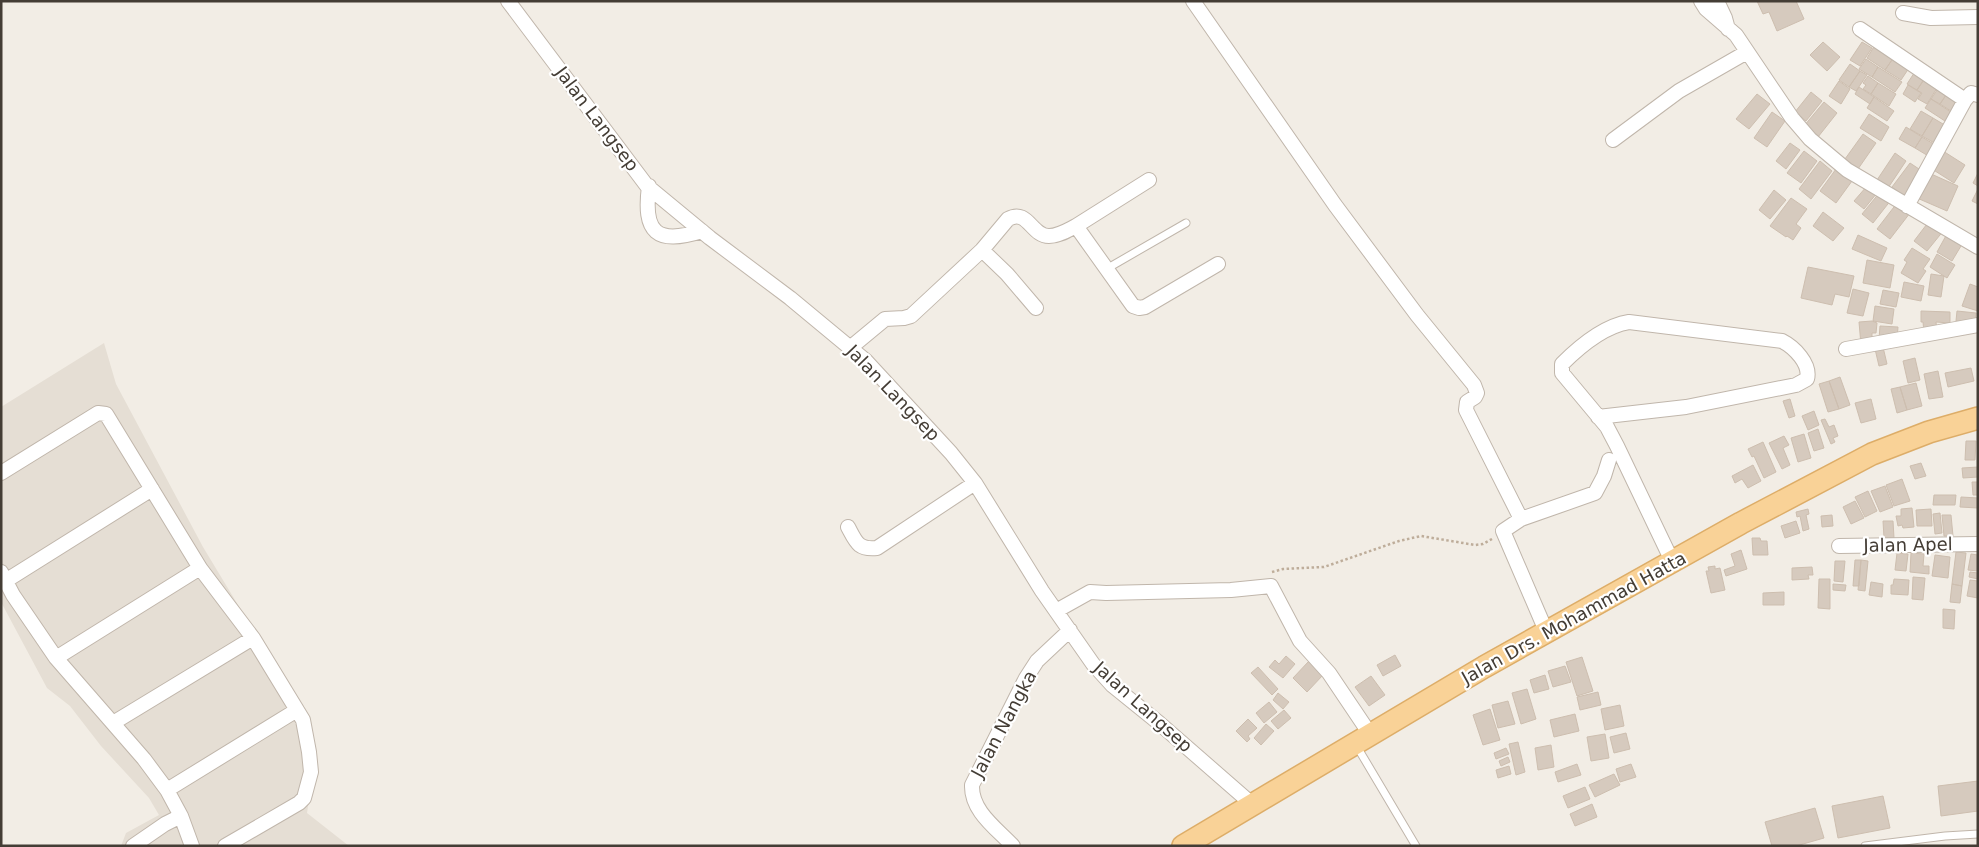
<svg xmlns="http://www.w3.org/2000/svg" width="1979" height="847" font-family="'DejaVu Sans',sans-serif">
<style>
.residential{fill:#e5ded4}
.building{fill:#d6cabe;stroke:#cdbeaf}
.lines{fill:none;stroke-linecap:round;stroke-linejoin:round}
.lane-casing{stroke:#c0b6ab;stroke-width:9}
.street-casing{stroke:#c0b6ab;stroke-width:16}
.primary-casing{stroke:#ddad68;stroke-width:24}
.path{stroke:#bead9a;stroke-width:2.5;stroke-dasharray:2.5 2.5;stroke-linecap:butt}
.lane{stroke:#fff;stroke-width:7}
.street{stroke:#fff;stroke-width:14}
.primary{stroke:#f9d297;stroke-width:21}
.labels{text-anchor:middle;stroke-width:4.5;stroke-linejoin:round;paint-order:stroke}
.street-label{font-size:18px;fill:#443d35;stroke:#fff}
</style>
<rect width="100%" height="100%" fill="#f2ede5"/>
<path class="residential" d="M104,343L116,384L203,547L310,724L316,757L307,813L349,846H121L126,833L159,815L149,798L101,746L70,706L47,688L1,602V407Z"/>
<path class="building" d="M1757,1H1796L1804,19L1777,31L1769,12L1763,14Z
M1823,42L1840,57L1827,71L1810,55Z
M1862,42L1872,48L1860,66L1850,60Z
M1875,45L1894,57L1885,70L1867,58Z
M1894,57L1909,68L1901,80L1885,70Z
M1866,59L1878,67L1872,77L1859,69Z
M1850,64L1860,71L1849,87L1839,80Z
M1878,67L1902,82L1895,92L1872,77Z
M1916,70L1926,77L1917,90L1907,84Z
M1860,71L1867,75L1856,91L1849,87Z
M1868,76L1878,83L1871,94L1863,89L1866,85L1863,83Z
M1924,79L1937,88L1927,104L1918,99L1922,93L1917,90Z
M1839,81L1850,89L1841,104L1829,96Z
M1878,83L1896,94L1889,106L1871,94Z
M1908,85L1921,93L1915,102L1903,94Z
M1859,87L1874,97L1870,104L1855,94Z
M1939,87L1948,92L1940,104L1931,99Z
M1811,92L1822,101L1806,121L1795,112Z
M1948,92L1961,101L1954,113L1940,104Z
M1757,94L1770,104L1749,129L1736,119Z
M1874,97L1894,111L1887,121L1867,108Z
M1931,99L1954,114L1948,123L1925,108Z
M1824,102L1837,113L1818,137L1804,126Z
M1921,111L1933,118L1922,136L1910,129Z
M1772,112L1785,121L1767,147L1754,138Z
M1869,114L1889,127L1881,141L1860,128Z
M1933,118L1948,127L1938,145L1922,136Z
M1906,127L1922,137L1915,148L1899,139Z
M1863,134L1876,143L1858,169L1845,159Z
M1922,137L1937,146L1930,157L1915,148Z
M1790,143L1800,150L1786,169L1776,161Z
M1804,151L1817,161L1801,183L1787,173Z
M1943,151L1965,165L1954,183L1932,169Z
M1895,153L1906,161L1888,188L1877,180Z
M1820,161L1832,171L1811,199L1799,189Z
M1910,163L1922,171L1904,196L1892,187Z
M1836,169L1852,181L1836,203L1820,191Z
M1929,173L1958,186L1947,211L1917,198Z
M1978,173V186L1973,183Z
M1867,186L1877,193L1864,209L1854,201Z
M1978,189V204L1972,201Z
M1774,190L1786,200L1770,219L1759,210Z
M1880,192L1891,200L1873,223L1862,214Z
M1791,198L1807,209L1796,224L1801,228L1793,240L1787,236L1786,237L1770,226Z
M1897,203L1910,213L1890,239L1877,229Z
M1823,212L1844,228L1833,241L1813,226Z
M1930,220L1944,230L1927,251L1914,241Z
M1948,232L1964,241L1952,261L1937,252Z
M1858,235L1887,248L1881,261L1852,249Z
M1912,248L1930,259L1923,269L1926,271L1918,283L1901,273L1907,262L1904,260Z
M1937,254L1955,265L1947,278L1930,267Z
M1867,260L1894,265L1890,288L1863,283Z
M1808,267L1854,276L1849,297L1835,294L1832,305L1801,298Z
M1931,274L1944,276L1941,297L1928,295Z
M1904,282L1924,286L1921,301L1901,297Z
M1970,284L1978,287V311L1962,306Z
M1853,289L1869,293L1863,316L1847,313Z
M1883,290L1899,293L1896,307L1880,304Z
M1875,306L1894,309L1892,324L1873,321Z
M1921,311L1950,312V323L1936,322L1937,332L1924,333L1923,322H1921Z
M1957,311L1976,313L1975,324L1956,321Z
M1872,321L1877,323L1876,333H1872V344L1861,345L1859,322Z
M1880,326L1898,327L1897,340L1879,339Z
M1883,347L1887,364L1879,366L1875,349Z
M1915,358L1920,380L1908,383L1903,361Z
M1971,368L1974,381L1948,387L1945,373Z
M1938,371L1943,397L1929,399L1924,374Z
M1840,377L1850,405L1839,409L1829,381Z
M1829,381L1839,409L1828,412L1819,384Z
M1916,383L1922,406L1907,410L1900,387Z
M1900,387L1907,410L1897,413L1891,389Z
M1790,399L1795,416L1789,418L1783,401Z
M1871,399L1876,419L1861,423L1855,403Z
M1814,411L1819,425L1808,430L1802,416Z
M1825,419L1829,427L1834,425L1838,436L1833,438L1835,442L1831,444L1821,420Z
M1818,429L1824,448L1814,451L1808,433Z
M1804,434L1811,458L1798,462L1791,438Z
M1784,436L1789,445L1783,448L1790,465L1782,469L1769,443Z
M1966,441H1976L1975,460H1965Z
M1763,442L1776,472L1764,478L1754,456L1752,457L1748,449Z
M1921,463L1926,476L1915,479L1910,466Z
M1753,465L1761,481L1748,488L1742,479L1735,483L1732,476Z
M1978,467V477L1963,478L1962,468Z
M1902,479L1910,501L1894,506L1886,485Z
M1972,482H1978V495H1973Z
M1885,486L1893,507L1880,512L1871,491Z
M1868,491L1877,511L1865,517L1855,497Z
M1934,495H1956L1955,505H1933Z
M1961,497L1978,498V508L1960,507Z
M1855,501L1864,518L1851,524L1843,507Z
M1912,508L1914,527L1903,528L1902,525L1898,526L1896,516H1901V509Z
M1808,509L1809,514L1806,515L1809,529L1803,531L1800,516L1797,517L1796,512Z
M1931,509L1932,526H1917L1916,510Z
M1940,513L1942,533L1935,534L1933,514Z
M1832,515L1833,526L1822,527L1821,516Z
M1942,515H1951L1953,536H1944Z
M1796,521L1800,533L1785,538L1781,526Z
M1883,521H1893L1894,538H1884Z
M1752,538H1760L1761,541H1767L1768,555H1753Z
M1741,550L1747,569L1726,576L1724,570L1735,566L1731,554Z
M1956,552L1966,553L1962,586L1952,584Z
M1897,553L1908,554L1906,571L1895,570Z
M1911,553L1924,554L1923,566H1929V574L1910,572Z
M1971,554L1978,555V571L1968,570Z
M1935,555L1950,557L1948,578L1932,576Z
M1855,560H1861L1859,586H1853Z
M1861,560L1868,561L1865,591L1858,590Z
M1835,561H1845L1843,582L1834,581Z
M1715,566V569L1720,568L1725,590L1711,593L1706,571H1709L1708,567Z
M1812,567L1813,575H1808L1809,579L1792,580V568Z
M1970,572L1978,573V579L1969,577Z
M1913,577L1925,578L1923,600L1912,599Z
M1819,579H1830V609L1818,608Z
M1894,579L1909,580L1908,595L1891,594V585H1893Z
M1970,580L1978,581V598L1967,596Z
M1871,582L1883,584L1882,597L1869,595Z
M1833,584L1846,585L1845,591L1833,590Z
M1952,584L1962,586L1960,603L1950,602Z
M1784,592V605H1763V593Z
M1943,609L1955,610L1954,629L1943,628Z
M1395,655L1401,666L1383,676L1377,665Z
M1286,656L1295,664L1283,678L1269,667L1275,660L1279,664Z
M1582,657L1593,691L1577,696L1566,662Z
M1309,661L1323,675L1307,692L1293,678Z
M1565,666L1571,682L1553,687L1548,671Z
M1258,667L1278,689L1272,695L1251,673Z
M1545,675L1549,689L1534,693L1530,680Z
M1371,676L1385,695L1369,706L1355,687Z
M1527,689L1536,719L1521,724L1512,693Z
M1598,692L1601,705L1580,710L1577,697Z
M1278,693L1289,702L1283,709L1273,700Z
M1508,701L1515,724L1498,728L1492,705Z
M1269,702L1277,712L1264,723L1256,713Z
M1620,705L1624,726L1605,730L1601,709Z
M1490,709L1500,740L1483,745L1473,715Z
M1284,710L1291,718L1278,729L1271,721Z
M1575,714L1579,731L1554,737L1550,720Z
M1248,719L1257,728L1248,736L1250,739L1247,742L1236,731Z
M1266,724L1274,731L1261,745L1254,738Z
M1626,733L1630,749L1614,753L1610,737Z
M1605,734L1609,758L1591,761L1587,737Z
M1518,742L1525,772L1516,775L1509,744Z
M1551,745L1554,767L1538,770L1535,748Z
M1506,748L1509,754L1496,759L1494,753Z
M1508,757L1510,762L1501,766L1499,761Z
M1577,764L1581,775L1558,782L1555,772Z
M1631,764L1636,777L1620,782L1616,769Z
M1509,766L1511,774L1498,778L1496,770Z
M1614,774L1620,785L1595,797L1589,785Z
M1978,781V811L1941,816L1938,786Z
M1585,787L1590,799L1568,808L1563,796Z
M1883,796L1890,828L1838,838L1832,806Z
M1592,804L1597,817L1575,826L1570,814Z
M1815,808L1824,838L1796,846H1772L1765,822Z"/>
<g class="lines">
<defs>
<path id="lane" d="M1108,268L1186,223
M1356,745L1416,846
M1865,846L1945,836L1978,834"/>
<path id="street" d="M508,1L647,186L710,238L790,298L866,361L951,453L975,483L1042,591L1093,664L1112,685L1159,723L1253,805
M1193,1L1335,205L1417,315L1474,385L1477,393L1475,397L1467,402L1466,410L1521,519
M1701,1L1706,9L1736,35L1792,118L1810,139L1847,170L1978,247
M1717,1L1725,18L1728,29
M1903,13L1931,18L1978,17
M1860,29L1965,100
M1613,140L1679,91L1747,52
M1149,180L1076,226L1133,306L1139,308L1145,307L1218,264
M649,186C643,233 656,245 702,231
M1907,206L1965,100L1971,93L1978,95
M982,250L1007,274L1036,308
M850,348L885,319L904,318L911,316L982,250L1008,219C1028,208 1031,236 1049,236C1059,236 1068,230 1076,226
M1846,349L1978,325
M1598,417L1686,407L1796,385L1807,379C1811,364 1794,347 1782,341L1629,322C1604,326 1579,347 1562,364V373L1607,427L1617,446L1673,563
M1,473L98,413L106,414L200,568
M848,527C856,542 858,550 877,548L975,483
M1839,546L1978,544
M1,572L13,595L56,658L144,759L167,790L181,816L192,846
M7,580L152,489
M1056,611L1090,592L1106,593L1231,590L1271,586L1300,641L1329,673L1370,734
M1546,631L1503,531L1521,519L1595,493L1604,476L1609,460
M56,658L200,568L253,638L303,720L309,752L311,772L304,798L299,803L225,846
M113,723L253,638
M167,790L297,710
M133,846L165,824L181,816
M1013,846C996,828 971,811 972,785L1026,678L1037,661L1070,630"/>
<path id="primary" d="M1183,846L1484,667L1741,523L1872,454L1929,432L1978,418"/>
</defs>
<use href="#lane" class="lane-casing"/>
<use href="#street" class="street-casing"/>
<use href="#primary" class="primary-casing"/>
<path class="path" d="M1272,572L1283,569L1324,567L1399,541L1421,536L1475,545L1483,544L1492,539"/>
<use href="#lane" class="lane"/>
<use href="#street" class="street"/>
<use href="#primary" class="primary"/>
</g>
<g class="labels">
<g class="street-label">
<text transform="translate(597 119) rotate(53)" y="6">Jalan Langsep</text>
<text transform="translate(893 393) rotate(46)" y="6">Jalan Langsep</text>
<text transform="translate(1908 545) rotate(-1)" y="6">Jalan Apel</text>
<text transform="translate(1574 618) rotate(-29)" y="6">Jalan Drs. Mohammad Hatta</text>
<text transform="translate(1143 707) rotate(42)" y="6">Jalan Langsep</text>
<text transform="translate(1004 724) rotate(-62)" y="6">Jalan Nangka</text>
</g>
</g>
<rect width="1979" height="847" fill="none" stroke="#443d35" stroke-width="5"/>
</svg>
